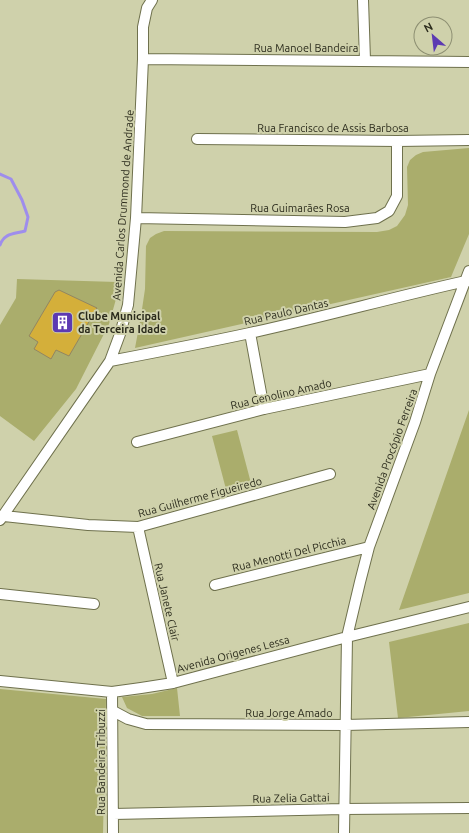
<svg xmlns="http://www.w3.org/2000/svg" width="469" height="833" font-family="Ubuntu,sans-serif">
<style>
.green{fill:#aaad6c}
.lines{fill:none;stroke-linecap:round;stroke-linejoin:round}
.stream{stroke:#9e8dec;stroke-width:3}
.building{fill:#d4af3a;stroke:#928662}
.minor-casing{stroke:#6f714d;stroke-width:12}
.minor{stroke:#fff;stroke-width:10}
.labels{text-anchor:middle;stroke-width:4;stroke-linejoin:round;paint-order:stroke}
.street-label{font-size:11px;fill:#2b2b1c;stroke:#cfd1ab}
.poi-label{font-size:11px;font-weight:bold;fill:#2b2b1c;stroke:#cfd1ab;text-anchor:start}
</style>
<rect width="100%" height="100%" fill="#cfd1ab"/>
<path class="green" d="M469,148V234L451,277L135,348L141,316L145,289L146,246L150,238L156,234L164,231L377,232L389,230L397,226L405,215L408,205L407,167L410,160L416,155L423,152Z
M17,279L117,282L116,299L109,324L76,389L34,441L0,416V325L16,298Z
M469,410V593L399,610Z
M237,430L252,487L227,493L212,436Z
M469,623V711L398,718L389,642Z
M177,688L180,716H142L127,708L122,697L152,694Z
M0,689L106,699L103,833H0Z"/>
<g class="lines">
<path class="stream" d="M0,174L11,179L22,200L28,217L25,231C14,234 4,233 0,245"/>
</g>
<path class="building" d="M59,290L97,308L69,356L56,350L51,359L34,349L38,342L29,336L55,292Z"/>
<g class="lines">
<defs>
<path id="minor" d="M363,0L365,60
M143,59L469,62
M197,139L397,141L469,140
M136,218L345,222L377,218L389,211L397,196V141
M250,333L264,409
M110,361C157,352 204,343 250,333C323,317 394,297 466,281H469
M137,442L264,409L430,374
M4,516L88,525L138,527L330,474
M0,520L110,361L120,334L128,305L136,218L143,59V27L147,8L152,0
M138,527L173,683
M215,585L369,547
M0,594L94,604
M0,681L112,692L141,688L173,683L347,637L469,607
M112,692L113,833
M113,711L128,719L146,724L345,725L469,722
M113,814L343,809L469,808
M344,833L347,637L360,582L369,547L415,422L430,374L469,271"/>
</defs>
<use href="#minor" class="minor-casing"/>
<use href="#minor" class="minor"/>
</g>
<defs>
<symbol id="building-square" viewBox="-11 -11 22 22"><rect x="-9" y="-9" width="18" height="18" rx="4" fill="#5c3ab2" stroke="#cfd1ab"/><path d="M-4-6H4V6H1V3H-1V6H-4ZM-2.5-4.3h1.7v1.8h-1.7ZM.8-4.3h1.7v1.8H.8ZM-2.5-1h1.7V.8h-1.7ZM.8-1h1.7V.8H.8Z" fill="#fff"/></symbol>
</defs>
<g fill-rule="evenodd">
<use href="#building-square" x="50" y="310" width="25" height="25"/>
</g>
<g class="labels">
<g class="street-label">
<text x="306" y="52">Rua Manoel Bandeira</text>
<text x="333" y="132">Rua Francisco de Assis Barbosa</text>
<text transform="translate(123 205) rotate(-86)" y="4">Avenida Carlos Drummond de Andrade</text>
<text x="300" y="212">Rua Guimarães Rosa</text>
<text transform="translate(286 312) rotate(-13)" y="4">Rua Paulo Dantas</text>
<text transform="translate(281 394) rotate(-13)" y="4">Rua Genolino Amado</text>
<text transform="translate(392 449) rotate(-70)" y="4">Avenida Procópio Ferreira</text>
<text transform="translate(200 497) rotate(-15)" y="4">Rua Guilherme Figueiredo</text>
<text transform="translate(289 554) rotate(-14)" y="4">Rua Menotti Del Picchia</text>
<text transform="translate(167 602) rotate(77)" y="4">Rua Janete Clair</text>
<text transform="translate(233 654) rotate(-15)" y="4">Avenida Origenes Lessa</text>
<text x="289" y="717">Rua Jorge Amado</text>
<text transform="translate(101 762) rotate(-90)" y="4">Rua Bandeira Tribuzzi</text>
<text transform="translate(291 798) rotate(-1)" y="4">Rua Zelia Gattai</text>
</g>
<g class="poi-label">
<text x="78" y="320">Clube Municipal<tspan x="78" dy="13">da Terceira Idade</tspan></text>
</g>
</g>
<g transform="translate(433 36) rotate(332)"><circle r="19" fill="#cfd1ab" stroke="#8d8f72"/>
<path d="M0-3L7 15L0 10L-7 15Z" fill="#5c3ab2"/>
<text y="-6" font-size="11" font-weight="bold" text-anchor="middle" fill="#2b2b1c">N</text>
</g>
</svg>
